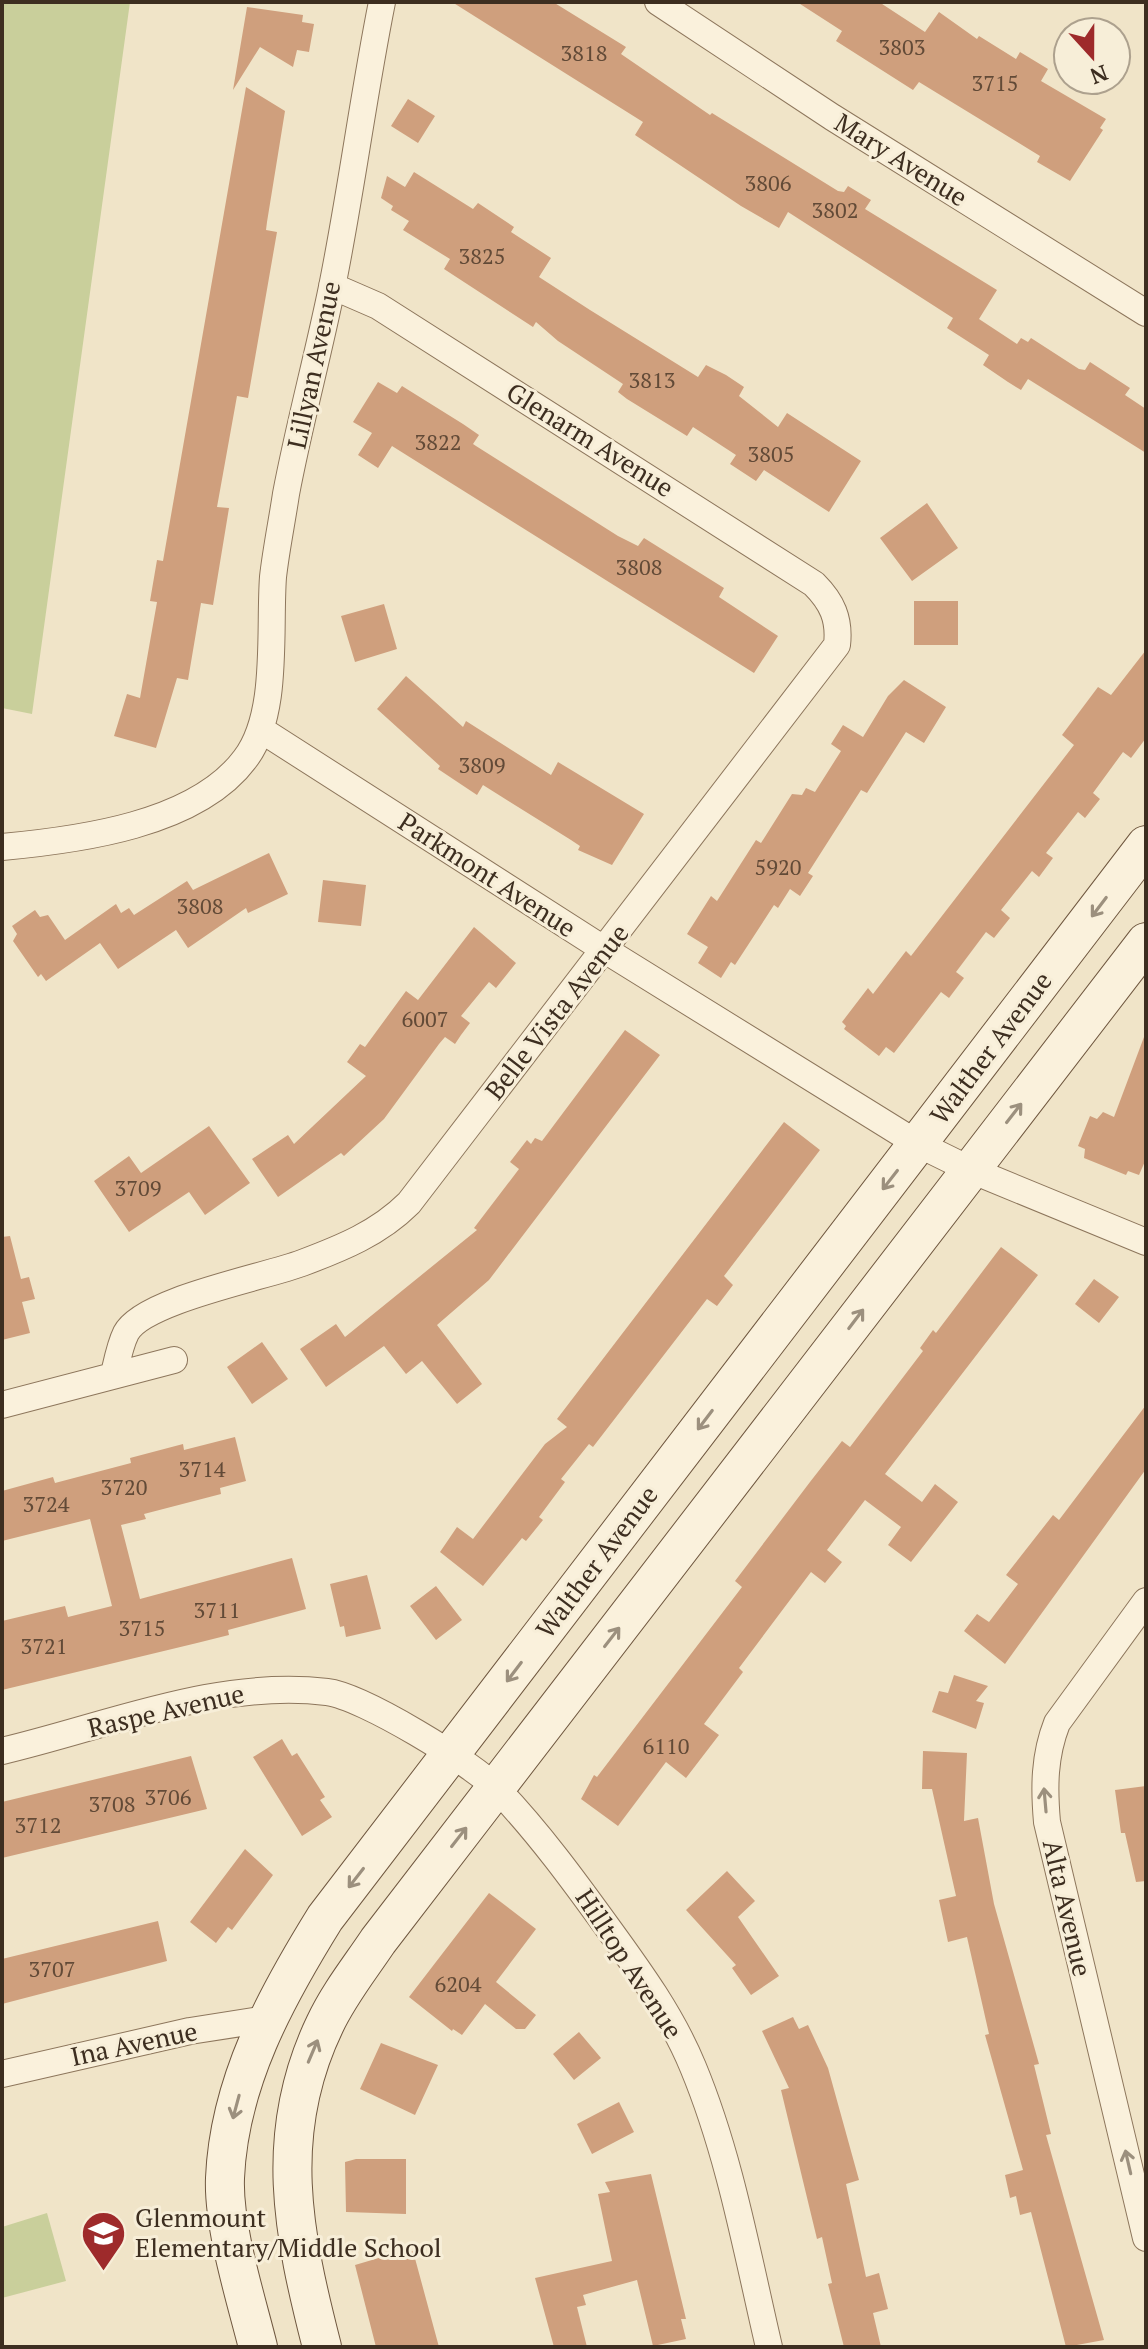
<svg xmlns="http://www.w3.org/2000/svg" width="1148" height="2349" font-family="'PT Serif',serif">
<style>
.green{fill:#c9cf9b}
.building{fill:#cf9f7d}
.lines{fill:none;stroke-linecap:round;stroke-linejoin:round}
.minor-casing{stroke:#8d765c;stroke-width:28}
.secondary-casing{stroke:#6f573f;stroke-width:40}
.minor{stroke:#faf1dc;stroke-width:26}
.secondary{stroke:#faf1dc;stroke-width:38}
.oneway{stroke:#9c907e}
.labels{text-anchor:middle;stroke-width:6;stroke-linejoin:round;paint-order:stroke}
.number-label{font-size:22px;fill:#624a37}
.street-label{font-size:26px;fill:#3d2e20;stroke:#f7eed8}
.poi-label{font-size:26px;fill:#3d2e20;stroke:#f7eed8;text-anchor:start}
</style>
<rect width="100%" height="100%" fill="#f0e4c8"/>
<path class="green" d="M2,2H130L32,714L2,708Z
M47,2213L66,2281L2,2298V2227Z"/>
<path class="building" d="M452,2H553L626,47L621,54L710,115L712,113L838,191L844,192L848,186L871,200L865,209L997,290L979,319L1017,344L1021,338L1028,342L1031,338L1079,369L1085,370L1090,362L1130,388L1125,395L1146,409V453L1028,379L1021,390L1008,382L983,365L989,355L947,328L953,318L788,212L779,228L741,206L635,135L643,122Z
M797,2H879L925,32L939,12L977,39L979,36L1016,59L1020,52L1048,69L1041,81L1106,119L1100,128L1103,130L1070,181L1037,162L1040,156L919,82L913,90L836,41L842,31Z
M247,7L303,15L302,22L314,24L309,52L297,50L293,67L260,47L233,90Z
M246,87L285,111L267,222L266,230L277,232L248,398L237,396L217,507L229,508L213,605L201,603L188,680L177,678L156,748L114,736L127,694L140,698L157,602L150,601L157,560L163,561Z
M408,99L435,116L418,143L391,126Z
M414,172L473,209L478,203L514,227L511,232L551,258L539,277L590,310L698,377L706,365L726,375L744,387L739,396L778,427L787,413L861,461L829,512L764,470L756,481L730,464L736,455L693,427L687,436L627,399L618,392L623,384L558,341L536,322L533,327L444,269L450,259L403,230L409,221L391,210L393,206L381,198L387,176L405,187Z
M378,382L397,393L402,386L463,424L479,435L473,444L476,446L618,536L638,546L644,538L724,588L719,597L778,636L754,673L392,446L378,468L358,455L372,433L353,422Z
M927,503L958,548L912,581L880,538Z
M914,601H958V645H914Z
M384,604L397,649L355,662L341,616Z
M1146,650V738L1131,758L1123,752L1093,793L1100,799L1085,818L1078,812L1046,853L1053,858L1039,877L1032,871L1001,910L1010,918L994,938L986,932L956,972L964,978L949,998L941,992L894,1053L886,1047L879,1056L844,1029L846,1026L842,1022L868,988L873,994L906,951L911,956L1074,745L1062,735L1098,687L1111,695Z
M406,676L463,727L466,721L551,775L558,762L644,814L612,865L578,850L580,846L571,840L483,785L477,795L438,769L440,766L377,709Z
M904,680L946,707L924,743L906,732L867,793L861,790L808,873L813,876L800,896L790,889L778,908L774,905L735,965L731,962L721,978L698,963L708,947L687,934L711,896L717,901L756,840L761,843L792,794L802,795L806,788L815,792L841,751L831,744L843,725L863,737L888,696Z
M269,853L288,894L248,913L246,908L188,948L176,930L118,969L100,943L46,981L41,974L38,977L13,941L17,934L12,926L35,910L40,917L48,915L65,940L116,904L121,913L129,908L134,915L187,881L193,890Z
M323,880L366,885L361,926L318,922Z
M474,927L516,963L496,988L489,982L461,1016L470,1023L461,1035L455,1044L445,1037L439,1044L384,1119L344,1156L341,1153L278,1197L252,1159L288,1135L294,1144L366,1076L347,1062L360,1044L365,1047L406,991L418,1000Z
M625,1030L660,1055L489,1280L437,1325L482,1384L457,1404L422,1361L406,1374L384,1346L326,1387L300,1349L336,1324L345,1337L477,1230L474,1228L519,1169L510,1162L527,1140L531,1144L535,1138L542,1141Z
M1144,1037L1146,1159L1139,1175L1128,1171L1126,1175L1084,1158L1085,1149L1078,1146L1090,1116L1097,1119L1103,1112L1114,1117Z
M784,1122L820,1150L724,1276L733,1285L717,1306L707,1299L593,1447L589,1444L561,1479L565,1482L539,1517L543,1520L526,1541L522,1538L483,1586L440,1552L457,1527L473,1539L545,1444L567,1427L557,1419Z
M209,1126L250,1183L205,1215L189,1192L129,1232L94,1181L129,1156L141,1173Z
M10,1236L21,1279L29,1277L35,1299L22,1302L30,1333L2,1340V1237Z
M1001,1247L1038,1275L885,1474L922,1502L935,1484L958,1502L911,1562L888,1545L901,1527L865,1500L827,1550L842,1562L825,1583L811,1572L739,1668L743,1672L704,1724L719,1735L686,1778L666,1762L618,1826L581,1799L594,1775L597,1777L742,1587L735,1581L810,1482L842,1441L850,1447L923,1351L920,1348L933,1330L936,1333Z
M1094,1279L1119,1297L1099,1323L1075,1304Z
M262,1342L288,1379L252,1404L227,1367Z
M1146,1405V1469L1005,1664L964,1631L977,1614L989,1622L1018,1584L1006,1575L1053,1515L1059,1520Z
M235,1437L246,1481L220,1488L221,1494L144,1514L146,1519L121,1525L140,1599L292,1558L306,1609L228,1630L229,1635L197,1643L2,1690V1621L65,1606L68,1617L112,1606L90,1519L2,1541V1491L53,1477L55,1483L131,1463L130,1458L183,1444L184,1450Z
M367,1575L381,1629L346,1637L344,1626L340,1627L330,1584Z
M436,1586L462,1620L436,1640L410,1606Z
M954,1675L988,1686L976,1701L984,1703L976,1729L932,1712L939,1691L948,1693Z
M282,1739L292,1756L297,1753L325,1797L320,1800L332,1817L302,1836L253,1757Z
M923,1751L967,1753L964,1821L978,1818L994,1904L1039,2064L1034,2065L1051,2134L1046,2135L1104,2340L1066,2347L1031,2212L1020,2215L1016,2196L1010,2198L1005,2175L1023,2170L985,2035L989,2034L967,1937L948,1942L939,1900L956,1896L932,1789H922Z
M191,1756L207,1809L2,1858V1802Z
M1146,1786V1881L1136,1882L1125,1833H1121L1115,1790Z
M245,1849L273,1875L232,1930L228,1927L216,1943L190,1922Z
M727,1871L755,1901L738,1917L779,1976L751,1995L732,1968L736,1965L686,1910Z
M489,1893L536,1929L496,1982L536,2015L525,2029H516L485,2004L462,2035L453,2029L452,2031L409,1997Z
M158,1921L167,1961L2,2004V1959Z
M793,2017L799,2029L808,2025L828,2068L859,2180L846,2184L866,2277L879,2273L888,2309L873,2313L881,2347H844L828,2284L832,2283L822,2237L817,2239L781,2090L789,2088L762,2031Z
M579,2032L601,2058L574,2080L553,2054Z
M381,2043L438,2065L415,2115L360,2089Z
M619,2102L634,2132L592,2154L577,2124Z
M356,2159H406V2214L346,2212L345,2162Z
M651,2174L686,2319H681L686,2339L653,2346L637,2280L583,2295L586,2305L577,2307L587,2347H554L535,2278L612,2261L598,2194L610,2192L605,2182Z
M406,2250V2253L413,2251L439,2347H376L355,2265Z"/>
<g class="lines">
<defs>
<path id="minor" d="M658,2L832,117L1146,313
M263,731L605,950L918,1144L971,1170L1146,1242
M2,847C78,840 196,825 245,759C279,715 269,632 273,577C276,550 282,521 286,494C299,425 318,356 332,287C351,193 363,97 382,2
M114,1374C117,1361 120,1345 126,1333C143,1300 265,1277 302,1263C342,1248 379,1233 409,1203L837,645C840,619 832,602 814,584L378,306L332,286
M2,1405L174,1360
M1146,1601L1057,1723C1044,1756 1044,1788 1047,1822L1146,2238
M2,1751C108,1726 217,1679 327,1692C362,1696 474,1764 499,1791C539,1833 574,1881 608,1928C640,1972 672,2016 693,2067C730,2156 747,2253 769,2347
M2,2074L190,2031L267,2019"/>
<path id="secondary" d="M258,2347C246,2299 223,2227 225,2178C229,2082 276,1997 325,1918L1146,845
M322,2347C293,2234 272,2134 325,2024C339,1994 360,1968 378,1941L1146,942"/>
</defs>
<use href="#minor" class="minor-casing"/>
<use href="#secondary" class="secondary-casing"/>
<use href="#minor" class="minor"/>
<use href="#secondary" class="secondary"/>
</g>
<defs><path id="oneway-shaft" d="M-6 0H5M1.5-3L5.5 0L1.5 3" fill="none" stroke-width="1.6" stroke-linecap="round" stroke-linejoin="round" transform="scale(2)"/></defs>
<g class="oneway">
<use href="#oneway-shaft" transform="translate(1099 907) rotate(127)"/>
<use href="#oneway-shaft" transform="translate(1014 1113) rotate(-52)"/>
<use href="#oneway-shaft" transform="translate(890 1180) rotate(128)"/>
<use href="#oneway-shaft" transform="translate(856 1319) rotate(-53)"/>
<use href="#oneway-shaft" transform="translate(705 1420) rotate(127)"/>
<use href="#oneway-shaft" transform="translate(612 1637) rotate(-52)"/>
<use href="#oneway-shaft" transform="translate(514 1672) rotate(127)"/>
<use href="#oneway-shaft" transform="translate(1045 1800) rotate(-95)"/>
<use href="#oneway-shaft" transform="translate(459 1837) rotate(-52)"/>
<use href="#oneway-shaft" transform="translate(356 1878) rotate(128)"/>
<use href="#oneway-shaft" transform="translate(313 2051) rotate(-67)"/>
<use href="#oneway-shaft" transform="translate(236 2107) rotate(105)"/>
<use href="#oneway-shaft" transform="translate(1128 2162) rotate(-103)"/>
</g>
<defs>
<symbol id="school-pin" viewBox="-11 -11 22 30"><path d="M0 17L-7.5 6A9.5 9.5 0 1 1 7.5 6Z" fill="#9e2a2b" stroke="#f7eed8"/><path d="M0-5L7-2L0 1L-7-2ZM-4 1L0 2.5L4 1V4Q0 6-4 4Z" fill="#fff"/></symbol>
</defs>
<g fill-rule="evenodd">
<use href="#school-pin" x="78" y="2208" width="51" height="69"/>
</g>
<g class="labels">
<g class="number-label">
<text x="902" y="55">3803</text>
<text x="584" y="61">3818</text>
<text x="995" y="91">3715</text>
<text x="768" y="191">3806</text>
<text x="835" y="218">3802</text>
<text x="482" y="264">3825</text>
<text x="652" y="388">3813</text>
<text x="438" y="450">3822</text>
<text x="771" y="462">3805</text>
<text x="639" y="575">3808</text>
<text x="482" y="773">3809</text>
<text x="778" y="875">5920</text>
<text x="200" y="914">3808</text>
<text x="425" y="1027">6007</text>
<text x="138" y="1196">3709</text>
<text x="202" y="1477">3714</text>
<text x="124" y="1495">3720</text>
<text x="46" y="1512">3724</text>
<text x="217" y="1618">3711</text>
<text x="142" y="1636">3715</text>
<text x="44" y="1654">3721</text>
<text x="666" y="1754">6110</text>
<text x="168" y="1805">3706</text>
<text x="112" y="1812">3708</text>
<text x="38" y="1833">3712</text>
<text x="52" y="1977">3707</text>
<text x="458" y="1992">6204</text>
</g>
<g class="street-label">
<text transform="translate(901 160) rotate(32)" y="9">Mary Avenue</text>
<text transform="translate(314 365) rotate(-78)" y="9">Lillyan Avenue</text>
<text transform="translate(590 440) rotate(32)" y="9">Glenarm Avenue</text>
<text transform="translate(487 875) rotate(33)" y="9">Parkmont Avenue</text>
<text transform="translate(557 1012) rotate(-52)" y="9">Belle Vista Avenue</text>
<text transform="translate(991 1048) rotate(-53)" y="9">Walther Avenue</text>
<text transform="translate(597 1562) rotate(-53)" y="9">Walther Avenue</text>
<text transform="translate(166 1711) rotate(-13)" y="9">Raspe Avenue</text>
<text transform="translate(1067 1908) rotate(77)" y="9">Alta Avenue</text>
<text transform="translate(629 1964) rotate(57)" y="9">Hilltop Avenue</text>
<text transform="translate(134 2044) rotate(-12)" y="9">Ina Avenue</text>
</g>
<g class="poi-label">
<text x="135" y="2227">Glenmount<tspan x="135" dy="30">Elementary/Middle School</tspan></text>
</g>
</g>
<rect width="1148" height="2349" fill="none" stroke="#3d2e20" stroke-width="8"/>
<g transform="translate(1092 56) rotate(159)"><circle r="38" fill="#f7eed8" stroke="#ada18e" stroke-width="2"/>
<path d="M0-6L14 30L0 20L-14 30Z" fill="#9e2a2b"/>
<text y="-12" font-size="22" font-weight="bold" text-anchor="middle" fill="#3d2e20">N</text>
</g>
</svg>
